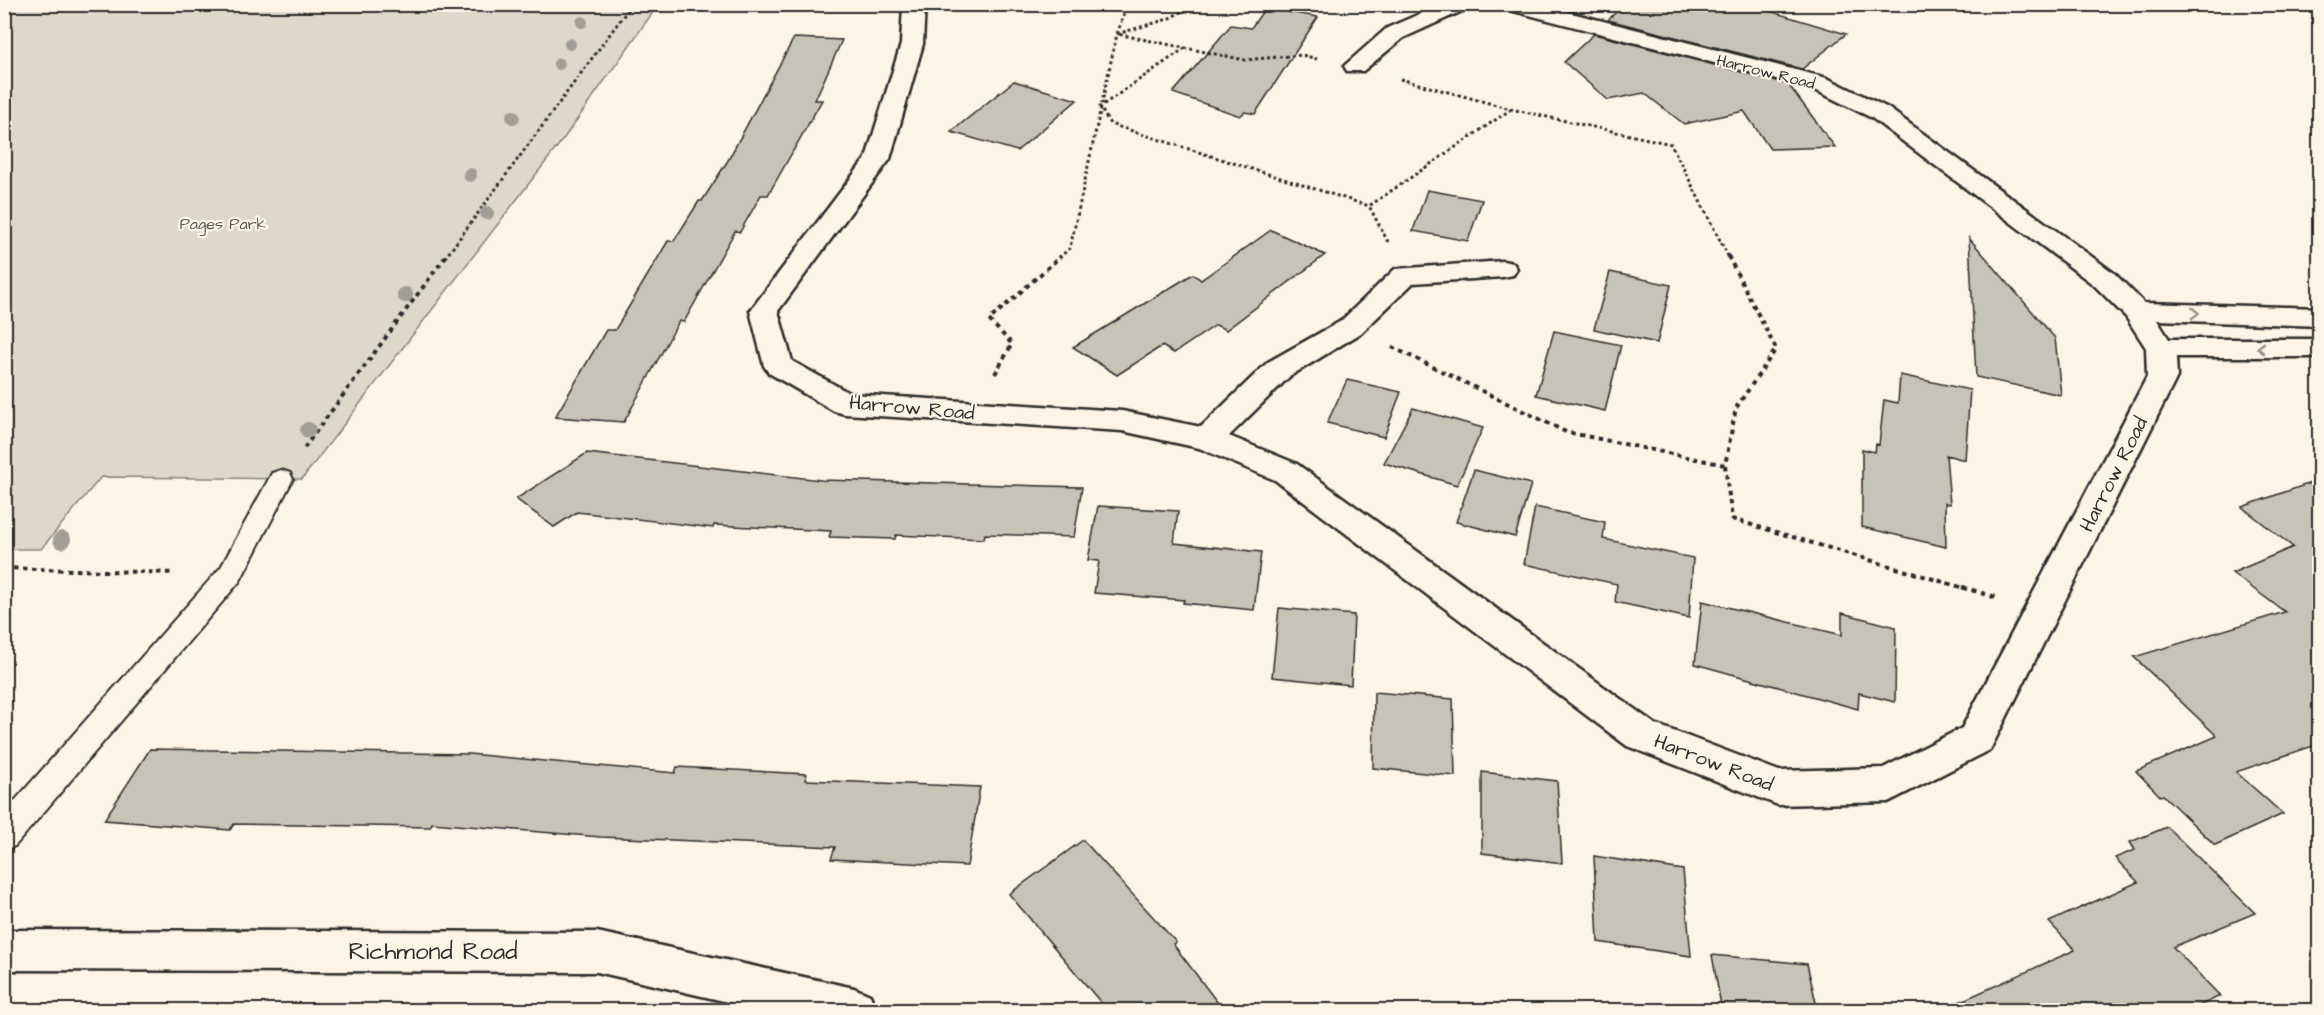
<svg xmlns="http://www.w3.org/2000/svg" width="2324" height="1015" font-family="'Architects Daughter',sans-serif">
<style>
.green{fill:#ded8ca;stroke:#84827a;stroke-width:1.5}
.building{fill:#c8c3b7;stroke:#2b2b2b;stroke-width:1.5}
.lines{fill:none;stroke-linecap:round;stroke-linejoin:round}
.service-casing{stroke:#2b2b2b;stroke-width:4}
.minor-casing{stroke:#2b2b2b;stroke-width:5}
.path-far2{stroke:#2b2b2b;stroke-width:3;stroke-dasharray:3 3;stroke-linecap:butt}
.path-far1{stroke:#2b2b2b;stroke-width:4;stroke-dasharray:4.5 4.5;stroke-linecap:butt}
.path{stroke:#2b2b2b;stroke-width:4.5;stroke-dasharray:5 5;stroke-linecap:butt}
.service{fill:#fcf5e5;fill-rule:evenodd}
.minor{fill:#fcf5e5;fill-rule:evenodd}
.tree{fill:#a29e95}
.oneway{stroke:#949088}
.labels{text-anchor:middle;stroke-width:4.5;stroke-linejoin:round;paint-order:stroke}
.far-street-label{font-size:16px;fill:#2b2b2b;stroke:#fcf5e5}
.far-park-label{font-size:16px;fill:#585653;stroke:#fcf5e5}
.street-label{font-size:20px;fill:#2b2b2b;stroke:#fcf5e5}
.near-street-label{font-size:24px;fill:#2b2b2b;stroke:#fcf5e5}
</style>
<rect width="100%" height="100%" fill="#fcf5e5"/>
<filter id="ink" filterUnits="userSpaceOnUse"><feTurbulence type="fractalNoise" baseFrequency=".0167" numOctaves="2"/><feDisplacementMap in="SourceGraphic" scale="12" xChannelSelector="R" yChannelSelector="G"/><feConvolveMatrix kernelMatrix="1 2 1 2 8 2 1 2 1" color-interpolation-filters="sRGB"/></filter>
<g filter="url(#ink)">
<path class="green" d="M5,5H658L564,138L302,479L101,477L41,549H5Z"/>
<path class="building" d="M1624,4H1746L1846,34L1802,69L1608,20Z
M1265,8L1318,17L1255,114L1245,112L1240,116L1173,93L1231,25L1251,28Z
M1594,34L1788,84L1835,147L1770,149L1744,111L1684,124L1644,93L1608,100L1564,62Z
M794,38L842,40L815,100H822L768,195H761L740,232L735,231L684,322L679,321L624,422L555,417L606,330H615L668,241H674L699,201H702L727,162Z
M1014,81L1077,100L1017,151L951,132Z
M1427,190L1482,200L1468,241L1413,231Z
M1271,230L1325,255L1226,330L1216,325L1174,353L1162,346L1117,375L1073,347L1193,274L1201,280Z
M1969,238L2055,338L2061,395L1976,377Z
M1610,272L1671,285L1657,343L1594,329Z
M1554,331L1621,345L1605,411L1536,395Z
M1900,375L1970,390L1965,460L1946,455L1950,504L1945,503L1946,547L1862,527V449L1875,452L1876,444L1879,445L1884,400L1898,403Z
M1347,380L1401,392L1384,437L1327,423Z
M1413,408L1483,428L1457,485L1384,463Z
M587,453L821,480L1082,487L1074,537L985,534L984,539L896,535L895,539L829,537L831,531L714,525L713,528L577,512L554,527L516,499Z
M1474,470L1531,484L1515,537L1456,522Z
M2319,480V744L2236,772L2283,814L2215,845L2163,795L2160,796L2136,771L2217,736L2134,657L2285,612L2232,573L2293,547L2242,507Z
M1098,506L1178,511L1174,543L1261,552L1254,610L1183,603L1184,600L1094,593L1099,561L1088,560Z
M1535,507L1605,522L1603,539L1693,558L1689,618L1615,602L1617,584L1524,564Z
M1702,601L1842,635V613L1896,627L1895,702L1859,693L1858,709L1695,664Z
M1279,608L1354,615L1351,685L1272,677Z
M1374,692L1453,699L1455,776L1373,768Z
M150,749L469,754L675,773L677,767L807,774L805,780L980,787L967,866L831,859L835,847L601,837L432,823L430,827L234,824L230,830L104,820Z
M1482,772L1557,781L1562,863L1482,853Z
M2167,827L2255,913L2173,947L2220,996L2189,1011H1939L2075,950L2049,922L2138,882L2115,858L2135,850L2130,842Z
M1083,840L1176,942L1173,944L1224,1011H1108L1009,894Z
M1594,856L1683,870L1691,956L1598,942Z
M1712,955L1807,964L1818,1011H1722Z"/>
<g class="lines">
<defs>
<path id="service" d="M281,470L290,473L293,479L240,581L15,846L4,850V813L221,567L272,473Z"/>
<path id="minor" d="M903,4H925L923,44L890,159L778,311L792,361L851,394L1122,411L1201,427L1268,362L1341,321L1395,269L1503,261L1513,263L1517,269L1513,275L1503,277L1413,283L1361,333L1290,376L1229,436L1297,464L1655,724L1779,771L1883,768L1962,728L2147,377L2146,348L2126,317L2094,285L1872,118L1811,88L1502,8L1499,4H1536L1827,78L1888,108L2114,273L2144,303L2320,308V326L2157,320L2169,339H2320V357H2176L2177,377L1990,750L1888,802L1778,805L1627,746L1275,480L1199,448L1122,431L845,414L834,411L769,373L764,366L750,311L866,158L901,44Z
M1443,4H1472L1469,8L1403,38L1363,71H1347L1344,66L1387,28Z
M4,930L597,932L854,988L870,995L876,1010H763L597,972L4,970Z"/>
</defs>
<use href="#service" class="service-casing"/>
<use href="#minor" class="minor-casing"/>
<path class="path-far2" d="M1106,4L1125,10L1117,34L1245,60L1302,55L1317,59
M1185,48L1100,107L1110,124L1369,206
M1400,79L1511,109L1671,144L1729,258
M1388,242L1369,206L1510,110
M445,258L632,4
M1059,258L1070,248L1117,34L1168,19L1196,4"/>
<path class="path-far1" d="M1728,256L1776,349L1736,408L1725,465L1732,519L1967,589
M1392,347L1566,432L1725,465
M995,374L1012,344L989,320L1061,256
M304,448L446,256
M4,568L175,573"/>
<path class="path" d="M1962,587L1998,598"/>
<use href="#service" class="service"/>
<use href="#minor" class="minor"/>
</g>
<g class="tree">
<circle cx="582" cy="22" r="6"/>
<circle cx="570" cy="44" r="6"/>
<circle cx="559" cy="64" r="6"/>
<circle cx="513" cy="117" r="7"/>
<circle cx="470" cy="175" r="7"/>
<circle cx="487" cy="213" r="7"/>
<circle cx="405" cy="295" r="8"/>
<circle cx="308" cy="430" r="8"/>
<circle cx="62" cy="540" r="9"/>
</g>
<defs><path id="oneway-chevron" d="M-2-3.5L2.5 0L-2 3.5" fill="none" stroke-width="1.6" stroke-linecap="round" stroke-linejoin="round" transform="scale(1.5)"/></defs>
<g class="oneway">
<use href="#oneway-chevron" transform="translate(2195 313) rotate(2)"/>
<use href="#oneway-chevron" transform="translate(2261 348) rotate(-180)"/>
</g>
</g>
<g class="labels">
<g class="far-street-label">
<text transform="translate(1766 71) rotate(14)" y="6">Harrow Road</text>
</g>
<g class="far-park-label">
<text x="223" y="229">Pages Park</text>
</g>
<g class="street-label">
<text transform="translate(912 407) rotate(5)" y="7">Harrow Road</text>
<text transform="translate(2113 474) rotate(-63)" y="7">Harrow Road</text>
<text transform="translate(1714 762) rotate(21)" y="7">Harrow Road</text>
</g>
<g class="near-street-label">
<text x="433" y="959">Richmond Road</text>
</g>
</g>
<rect width="2324" height="1015" fill="none" stroke="#fcf5e5" stroke-width="24"/>
<rect x="12" y="12" width="2300" height="991" fill="none" stroke="#2b2b2b" stroke-width="2" filter="url(#ink)"/>
</svg>
